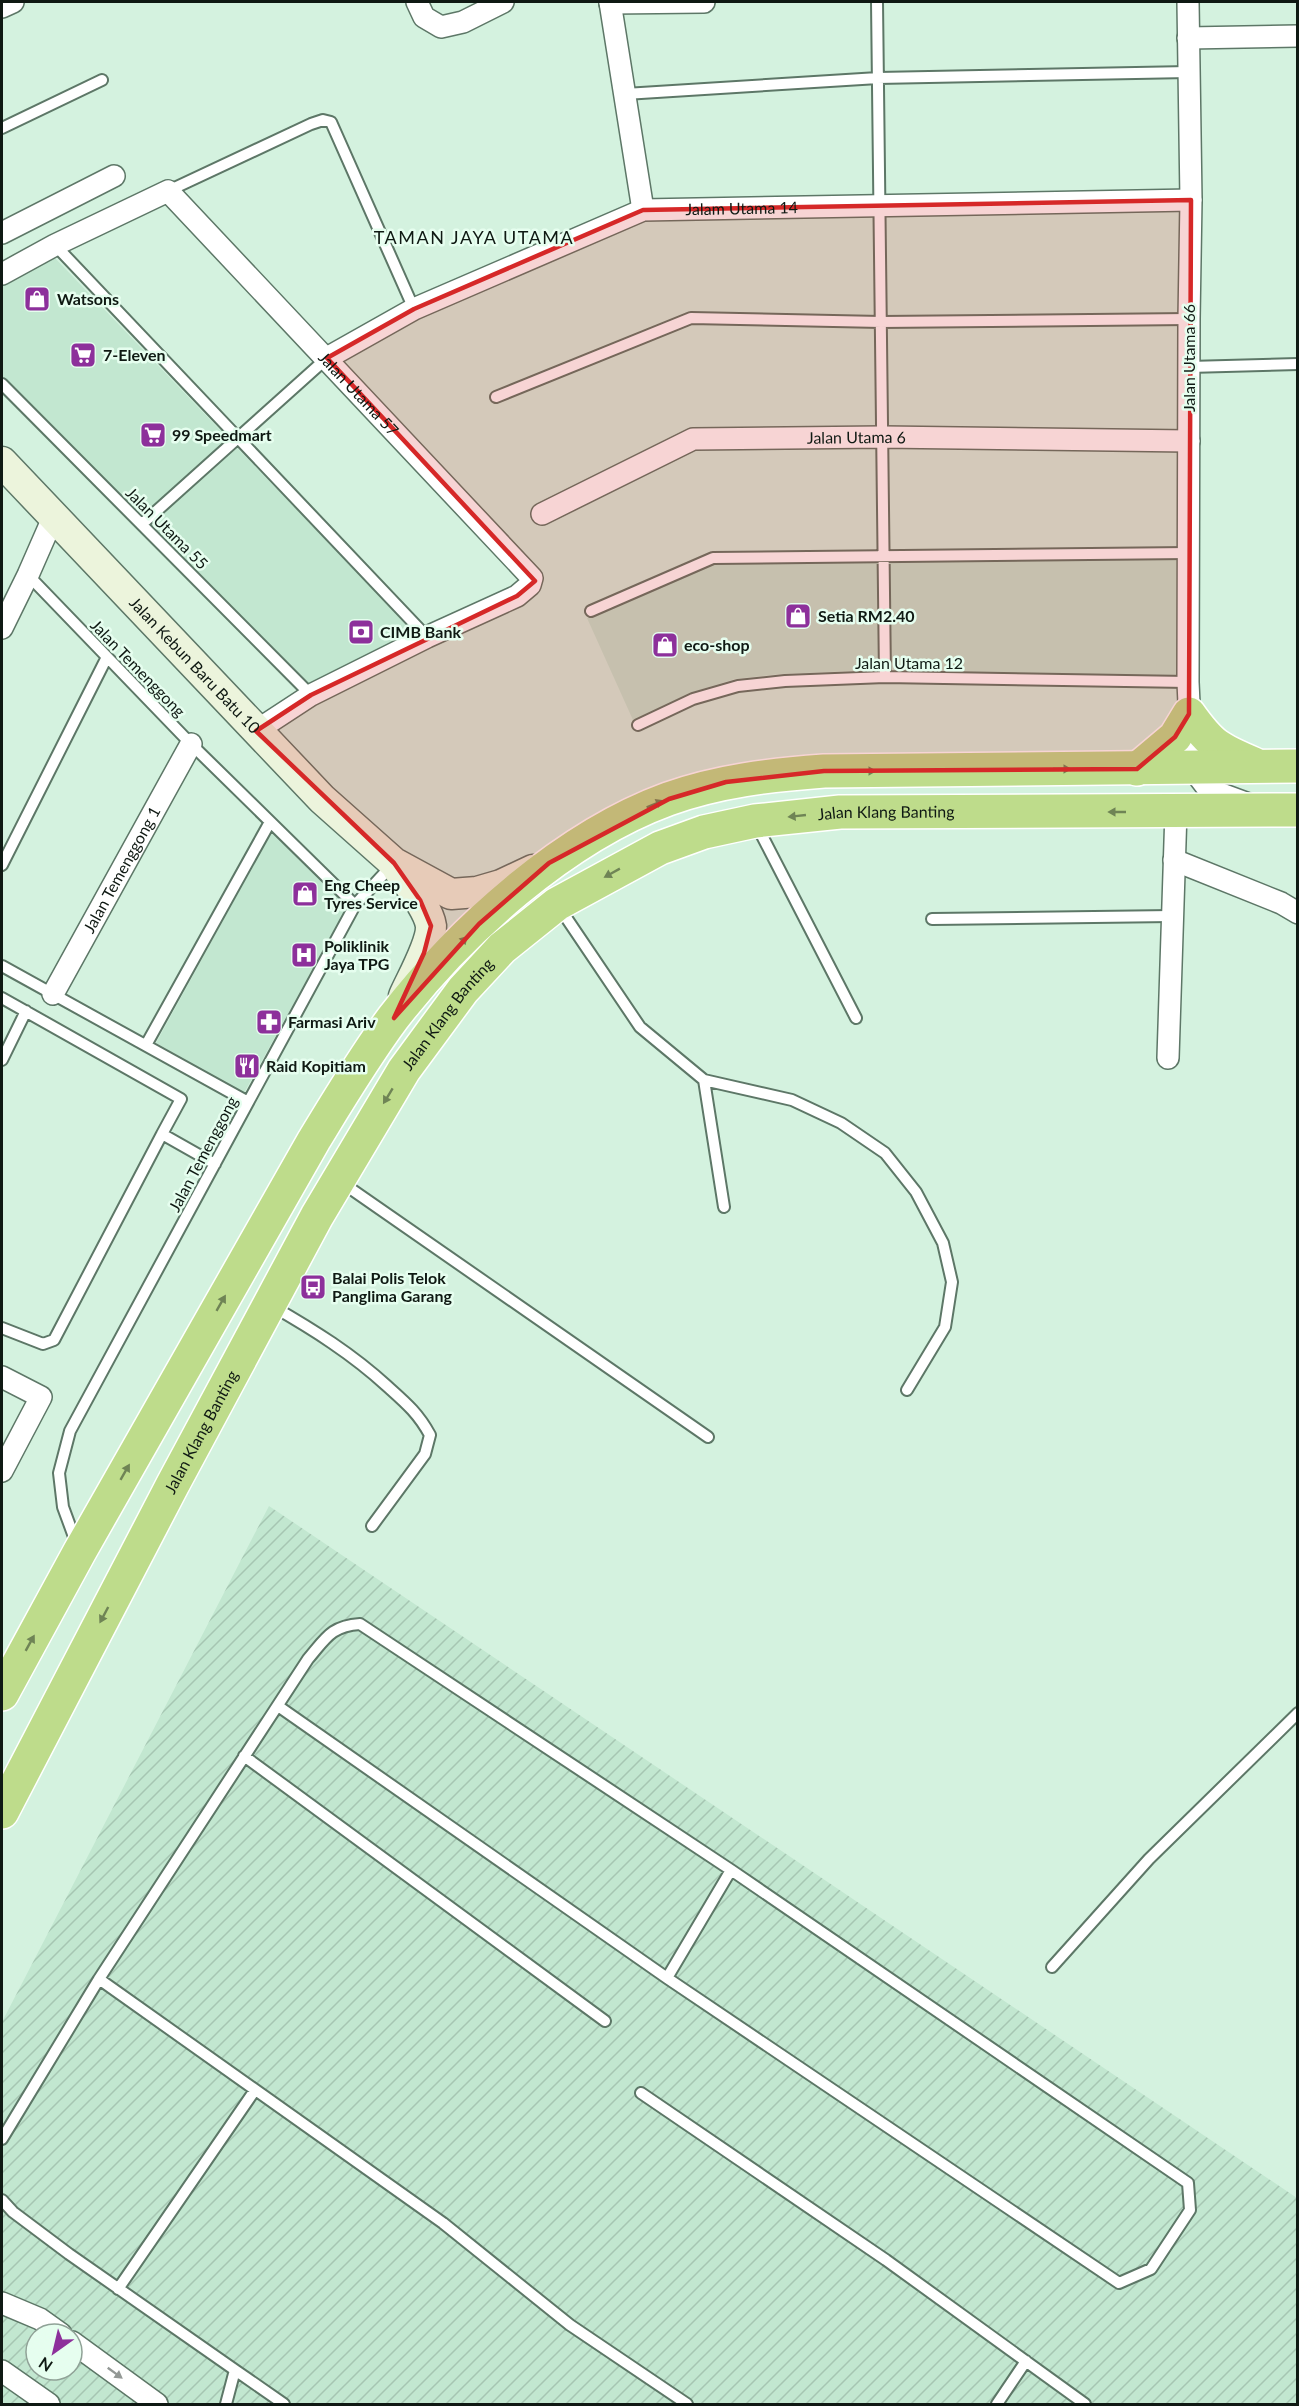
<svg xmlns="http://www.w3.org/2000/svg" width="1299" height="2406" font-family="Lato,sans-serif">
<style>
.built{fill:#c2e7d0}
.industrial{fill:url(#industrial-furrows);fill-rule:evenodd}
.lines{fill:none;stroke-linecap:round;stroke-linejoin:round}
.lane-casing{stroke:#5d7767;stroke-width:14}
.street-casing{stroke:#5d7767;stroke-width:24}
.secondary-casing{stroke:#5d7767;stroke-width:33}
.highway-casing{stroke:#fff;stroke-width:36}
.lane{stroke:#fff;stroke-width:10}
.street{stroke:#fff;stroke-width:21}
.secondary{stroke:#ecf4dc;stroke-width:30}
.highway{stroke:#bedc8b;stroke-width:33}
.oneway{fill:#6f8455}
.oneway2{fill:#939895}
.marked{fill:#d62828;fill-opacity:0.2;stroke:#d62828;stroke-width:4.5;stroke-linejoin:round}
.labels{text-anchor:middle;stroke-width:5;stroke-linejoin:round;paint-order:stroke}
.street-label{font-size:16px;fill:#0f1913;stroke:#e6feef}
.poi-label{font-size:16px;font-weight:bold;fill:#0f1913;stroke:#e6feef;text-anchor:start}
.neighbourhood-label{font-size:18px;letter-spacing:1.5px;fill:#0f1913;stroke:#e6feef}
</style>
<defs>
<pattern id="industrial-furrows" width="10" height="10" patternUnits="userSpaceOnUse" patternTransform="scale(1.5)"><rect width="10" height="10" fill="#c2e7d0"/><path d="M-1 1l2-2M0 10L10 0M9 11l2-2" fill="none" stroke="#a6c6b2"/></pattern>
</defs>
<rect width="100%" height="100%" fill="#d4f2df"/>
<path class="built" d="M54,257L413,631L311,685L2,377V286Z
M1181,559L1178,676L876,670L780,674L735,679L696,691L633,720L587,618L714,564Z
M271,833L348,905L244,1093L156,1043Z"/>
<path class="industrial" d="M269,1506L1297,2198V2404H2V2022ZM36,2334H72V2370H36Z"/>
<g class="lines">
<defs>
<path id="lane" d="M877,2L885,677
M625,94L878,78L1189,72
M2,128L102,80
M168,191L311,124L323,120L331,122L414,309
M55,245L427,637
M1189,367L1298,364
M2,384L311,695
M496,397L691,318L881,322L1189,319
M142,524L327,358
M28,575L191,744L355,905
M591,611L713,558L1189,553
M638,725L693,699L738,686L785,681L885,677L1188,682
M757,826L856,1018
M2,865L107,657
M559,907L640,1027L704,1080L724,1207
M932,919L1172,916
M2,966L248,1102
M2,998L181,1099L162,1134L215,1164
M146,1045L270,822
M2,1060L26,1011
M704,1080L792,1100L841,1123L885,1153L916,1192L943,1243L952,1282L945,1327L907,1390
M341,1182L708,1437
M272,1306C314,1330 352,1354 387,1386C406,1403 418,1413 430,1435L425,1454L372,1526
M2,1328L43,1344L54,1340L162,1134
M77,1545L63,1507L59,1473L70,1431L355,905L394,863
M244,1756L605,2021
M1052,1967L1149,1859L1298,1713
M667,1978L731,1870
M99,1979L443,2223L570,2325L687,2404
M641,2093L886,2260L1085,2404
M2,2139L99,1979L308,1659C326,1638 331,1626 360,1624L731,1870L1188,2183L1190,2210L1151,2269L1119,2283L667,1978L278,1706
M2,2200L13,2212L69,2254L235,2370L226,2404
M118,2289L255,2090
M235,2370L284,2404
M997,2404L1026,2361"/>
<g id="street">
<path d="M417,2L424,17L441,27L463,22L503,2"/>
<path d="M610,2L643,210"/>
<path d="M1188,2L1191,200L1189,319L1188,682L1192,768L1208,789L1246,803"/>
<path d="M610,3L704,2"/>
<path d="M2,7L13,2"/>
<path d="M1188,38L1298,36"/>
<path d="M2,233L114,176"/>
<path id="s1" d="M2,274L55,245L168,191L532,578L530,585L517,596L427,637L311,695L256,731"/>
<path id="s2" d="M327,358L414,309L643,210L1191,200"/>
<path id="s3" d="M542,514L693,439L883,437L1189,441"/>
<path d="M2,628L28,575L53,518"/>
<path d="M1174,860L1281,903L1298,913"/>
<path id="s4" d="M53,994L191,744"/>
<path d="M1168,1058L1176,811"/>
<path d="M2,1377L41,1397L2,1471"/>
<path d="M2,2303L40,2319L61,2334"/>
<path d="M72,2342L157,2404"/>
<path d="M2,2371L49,2404"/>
</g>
<g id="secondary">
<path id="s5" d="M2,462L322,799L394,863L451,894L477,892L501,885L533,870"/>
<path d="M398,869C408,883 429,910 431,926C432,943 411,980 404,996"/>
</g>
<g id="highway">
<path d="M1137,769L1175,737L1189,714C1211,745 1218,749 1254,764"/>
<path d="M2,1694L80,1551L314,1140C339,1099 364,1057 393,1018C460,931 564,837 668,799C718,781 770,775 824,771L1298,766"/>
<path id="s6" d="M2,1812L173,1484L317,1216L404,1070L463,990L502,948L557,904L660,848L704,832L755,821L840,812L1298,810"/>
</g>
</defs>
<use href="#lane" class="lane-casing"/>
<use href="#street" class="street-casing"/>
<use href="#secondary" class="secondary-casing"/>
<use href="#highway" class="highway-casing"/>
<use href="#lane" class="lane"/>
<use href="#street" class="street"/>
<use href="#secondary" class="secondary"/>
<use href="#highway" class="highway"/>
</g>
<defs><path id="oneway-solid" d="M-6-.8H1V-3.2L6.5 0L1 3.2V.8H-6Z" transform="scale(1.5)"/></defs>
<g class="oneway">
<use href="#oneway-solid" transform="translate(1062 769)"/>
<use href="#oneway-solid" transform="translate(867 771)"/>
<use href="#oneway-solid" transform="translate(655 804) rotate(-22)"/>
<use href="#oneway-solid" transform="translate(1117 812) rotate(180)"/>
<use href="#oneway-solid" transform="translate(797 816) rotate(174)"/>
<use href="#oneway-solid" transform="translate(612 873) rotate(151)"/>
<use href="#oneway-solid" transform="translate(461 943) rotate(-46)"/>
<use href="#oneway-solid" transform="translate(388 1096) rotate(121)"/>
<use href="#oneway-solid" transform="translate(221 1303) rotate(-60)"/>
<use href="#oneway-solid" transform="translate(125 1472) rotate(-60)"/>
<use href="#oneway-solid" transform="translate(104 1615) rotate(118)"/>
<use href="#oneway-solid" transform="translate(30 1643) rotate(-61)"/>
</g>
<use class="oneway2" href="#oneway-solid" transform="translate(115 2373) rotate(36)"/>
<path class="marked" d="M1191,200L1189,714L1175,737L1137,769L824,771L726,782L669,799L549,863L479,924L394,1018L424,953L431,926L420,900L394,863L256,731L311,695L517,596L535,581L327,358L414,309L643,210Z"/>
<defs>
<symbol id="shop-square" viewBox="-11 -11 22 22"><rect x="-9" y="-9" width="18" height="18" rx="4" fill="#8d309b" stroke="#e6feef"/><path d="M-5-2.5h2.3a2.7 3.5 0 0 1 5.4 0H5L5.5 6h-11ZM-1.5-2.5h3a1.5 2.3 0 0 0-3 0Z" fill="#fff"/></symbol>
<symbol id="supermarket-square" viewBox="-11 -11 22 22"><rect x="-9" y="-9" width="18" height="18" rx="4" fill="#8d309b" stroke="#e6feef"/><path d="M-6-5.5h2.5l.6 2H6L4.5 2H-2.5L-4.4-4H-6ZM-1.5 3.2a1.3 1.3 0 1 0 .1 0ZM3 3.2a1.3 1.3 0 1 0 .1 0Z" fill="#fff"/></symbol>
<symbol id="bank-square" viewBox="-11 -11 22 22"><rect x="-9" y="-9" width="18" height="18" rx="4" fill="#8d309b" stroke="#e6feef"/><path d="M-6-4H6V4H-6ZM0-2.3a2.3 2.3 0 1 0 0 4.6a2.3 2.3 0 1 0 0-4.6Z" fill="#fff"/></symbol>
<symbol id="hospital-square" viewBox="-11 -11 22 22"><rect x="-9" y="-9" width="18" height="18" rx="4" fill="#8d309b" stroke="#e6feef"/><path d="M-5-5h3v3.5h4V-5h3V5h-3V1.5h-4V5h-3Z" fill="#fff"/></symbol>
<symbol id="pharmacy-square" viewBox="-11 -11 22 22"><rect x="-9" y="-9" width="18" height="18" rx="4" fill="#8d309b" stroke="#e6feef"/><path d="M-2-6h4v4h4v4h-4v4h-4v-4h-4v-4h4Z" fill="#fff"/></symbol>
<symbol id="restaurant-square" viewBox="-11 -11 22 22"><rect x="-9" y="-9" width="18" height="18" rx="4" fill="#8d309b" stroke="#e6feef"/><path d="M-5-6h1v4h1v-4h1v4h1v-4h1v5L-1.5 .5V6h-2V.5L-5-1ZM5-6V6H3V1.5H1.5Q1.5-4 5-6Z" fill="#fff"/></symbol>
<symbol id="bus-square" viewBox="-11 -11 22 22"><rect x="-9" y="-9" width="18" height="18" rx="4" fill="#8d309b" stroke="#e6feef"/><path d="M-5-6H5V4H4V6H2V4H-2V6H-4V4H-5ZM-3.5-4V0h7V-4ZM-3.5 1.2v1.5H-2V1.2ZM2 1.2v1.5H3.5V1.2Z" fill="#fff"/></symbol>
</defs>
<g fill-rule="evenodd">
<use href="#shop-square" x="22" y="284" width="30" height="30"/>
<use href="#supermarket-square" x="68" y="340" width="30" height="30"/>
<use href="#supermarket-square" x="138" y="420" width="30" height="30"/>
<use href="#shop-square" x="783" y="601" width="30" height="30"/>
<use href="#bank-square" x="346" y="617" width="30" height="30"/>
<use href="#shop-square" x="650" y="630" width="30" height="30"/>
<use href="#shop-square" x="290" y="879" width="30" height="30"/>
<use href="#hospital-square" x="289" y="940" width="30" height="30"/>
<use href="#pharmacy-square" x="254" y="1007" width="30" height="30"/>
<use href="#restaurant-square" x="232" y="1051" width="30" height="30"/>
<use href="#bus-square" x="298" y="1272" width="30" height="30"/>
</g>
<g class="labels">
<g class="street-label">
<text dy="6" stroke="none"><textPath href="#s2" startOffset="448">Jalam Utama 14</textPath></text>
<text transform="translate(1189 358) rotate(-90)" y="6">Jalan Utama 66</text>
<text dy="6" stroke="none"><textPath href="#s1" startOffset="464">Jalan Utama 57</textPath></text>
<text dy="6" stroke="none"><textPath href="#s3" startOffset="332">Jalan Utama 6</textPath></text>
<text transform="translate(167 528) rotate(45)" y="6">Jalan Utama 55</text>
<text x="909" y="669">Jalan Utama 12</text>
<text dy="6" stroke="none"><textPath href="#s5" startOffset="280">Jalan Kebun Baru Batu 10</textPath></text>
<text transform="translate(138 668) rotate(46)" y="6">Jalan Temenggong</text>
<text dy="6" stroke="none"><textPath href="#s6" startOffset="1419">Jalan Klang Banting</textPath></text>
<text dy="6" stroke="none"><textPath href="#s4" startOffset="142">Jalan Temenggong 1</textPath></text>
<text dy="6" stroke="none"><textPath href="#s6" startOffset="915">Jalan Klang Banting</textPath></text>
<text transform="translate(203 1154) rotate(-62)" y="6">Jalan Temenggong</text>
<text dy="6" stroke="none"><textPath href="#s6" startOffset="429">Jalan Klang Banting</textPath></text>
</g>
<g class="poi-label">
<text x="57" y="305">Watsons</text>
<text x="103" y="361">7-Eleven</text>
<text x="172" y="441">99 Speedmart</text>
<text x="818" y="622">Setia RM2.40</text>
<text x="380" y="638">CIMB Bank</text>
<text x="684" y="651">eco-shop</text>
<text x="324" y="891">Eng Cheep<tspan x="324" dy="18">Tyres Service</tspan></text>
<text x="324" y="952">Poliklinik<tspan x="324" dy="18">Jaya TPG</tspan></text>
<text x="288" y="1028">Farmasi Ariv</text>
<text x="266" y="1072">Raid Kopitiam</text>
<text x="332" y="1284">Balai Polis Telok<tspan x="332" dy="18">Panglima Garang</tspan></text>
</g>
<g class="neighbourhood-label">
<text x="474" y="244">TAMAN JAYA UTAMA</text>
</g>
</g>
<rect width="1299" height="2406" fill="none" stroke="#0f1913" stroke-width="6"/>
<g transform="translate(54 2352) rotate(214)"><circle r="28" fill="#e6feef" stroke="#90a297" stroke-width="1.5"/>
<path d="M0-4.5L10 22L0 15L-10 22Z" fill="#8d309b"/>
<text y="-9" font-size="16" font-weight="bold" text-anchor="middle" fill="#0f1913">N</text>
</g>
</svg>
